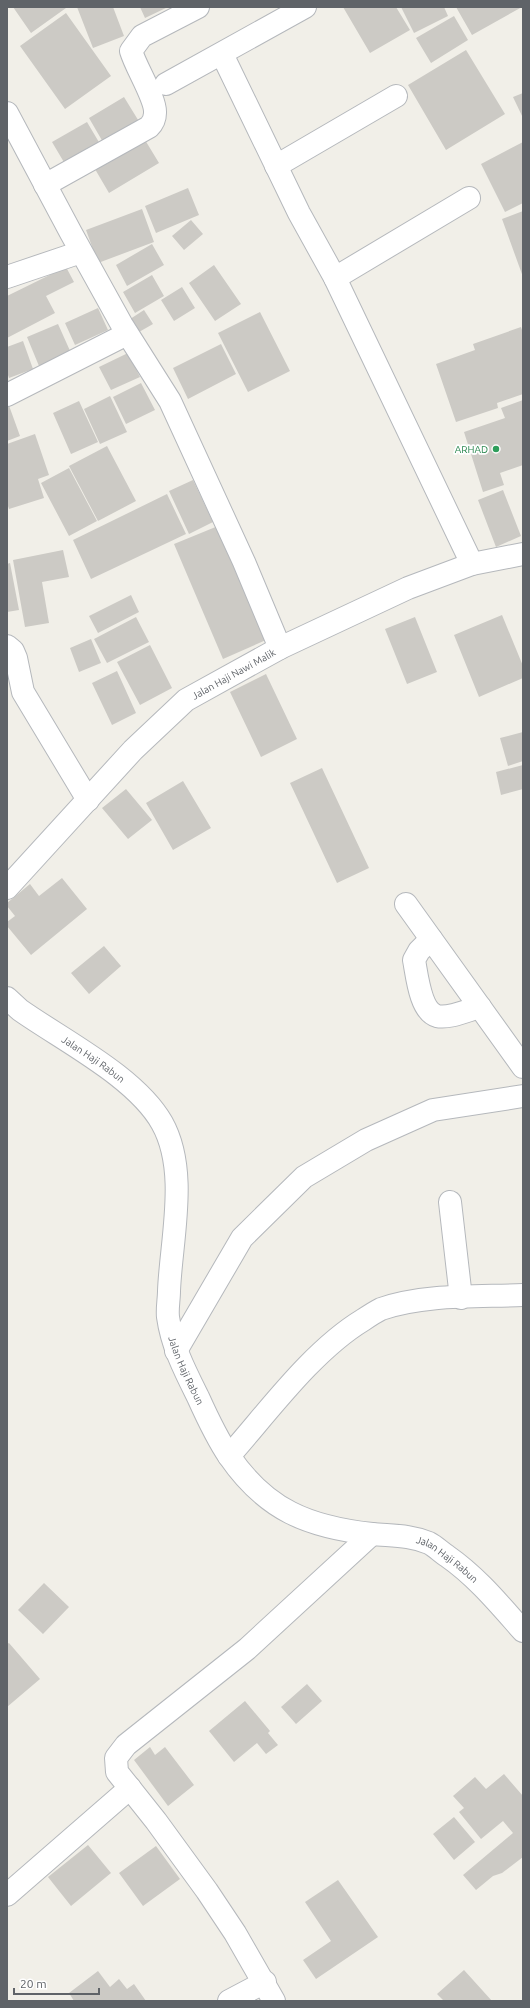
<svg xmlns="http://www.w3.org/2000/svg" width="530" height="2008" font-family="Ubuntu,sans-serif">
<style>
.building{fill:#cccac5}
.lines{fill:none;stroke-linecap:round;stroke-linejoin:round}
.minor-casing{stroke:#b5b8bc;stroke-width:24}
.minor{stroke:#fff;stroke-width:22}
.leisure-dot{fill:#2e9e5b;stroke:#fff;stroke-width:1.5}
.labels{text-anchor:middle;stroke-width:3.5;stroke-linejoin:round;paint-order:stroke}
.leisure-label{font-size:10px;fill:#27864d;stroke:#fff;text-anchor:end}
.street-label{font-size:10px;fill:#5f6368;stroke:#fff}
</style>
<rect width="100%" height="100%" fill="#f1efe8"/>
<path class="building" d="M13,7H66V8L31,33Z
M77,7H113L124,36L93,48Z
M140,7H168L145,18Z
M343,7H396L410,30L370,53Z
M401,7H444L448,16L414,33Z
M456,7H522L472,35Z
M66,13L111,76L65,109L20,46Z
M454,16L468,40L431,63L416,38Z
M466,50L505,114L446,150L408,85Z
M523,93V118L513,97Z
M124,97L143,128L107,149L89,118Z
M87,122L103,149L68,169L52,142Z
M142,135L159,163L109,193L92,164Z
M523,142V203L505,212L481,164Z
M188,188L199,215L156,233L145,206Z
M142,209L154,242L98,263L86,230Z
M523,211V277L502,219Z
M191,220L203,234L184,250L172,236Z
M152,244L164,265L127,286L116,265Z
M214,265L241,304L215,321L189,283Z
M66,267L74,282L46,296L55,313L7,338V296Z
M152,275L164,296L135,313L123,292Z
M182,287L195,308L174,321L161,300Z
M98,308L108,330L75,345L65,323Z
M144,310L153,324L132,336L124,323Z
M260,312L290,371L248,392L218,333Z
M58,324L71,353L39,366L27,337Z
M521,327L523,333V394L497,403L498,408L456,422L436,364L475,350L473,344Z
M23,341L33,369L9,378L7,372V347Z
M221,344L236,374L188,399L173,368Z
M128,353L140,377L111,390L99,367Z
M141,383L155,410L126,424L113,397Z
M110,396L127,432L100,444L84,409Z
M7,400L20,436L7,441Z
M523,400V465L500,473L504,485L483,492L464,432L505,418L501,408Z
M79,401L98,442L71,454L53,413Z
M35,434L49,475L38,479L44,498L9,509L7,503V444Z
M107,446L136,501L98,521L69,466Z
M69,468L97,521L69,536L41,483Z
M193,480L213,522L189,534L169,491Z
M503,490L521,536L496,547L478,500Z
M167,494L186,534L91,579L73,540Z
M218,526L266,640L223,659L174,544Z
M63,550L69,577L42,582L49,623L25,627L13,560Z
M10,563L19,610L7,612V564Z
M131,595L139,612L98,633L89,616Z
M502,615L523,666V678L479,697L454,635Z
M136,617L149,642L107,663L94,639Z
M415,617L437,672L407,684L385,629Z
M91,639L101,663L79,672L70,648Z
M150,645L172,688L140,705L117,662Z
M117,671L136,713L112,725L92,683Z
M266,674L297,739L261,757L230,692Z
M523,732V761L508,766L500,738Z
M523,765V789L501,795L496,772Z
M322,768L369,868L337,883L290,783Z
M183,781L211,828L173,850L146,803Z
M126,789L152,820L128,839L102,808Z
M62,878L87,909L31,955L7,926V922L15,916L7,906V903L30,884L39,896Z
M104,946L121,966L89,994L71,973Z
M44,1583L69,1607L43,1634L18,1610Z
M9,1643L40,1679L7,1707V1644Z
M307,1684L322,1701L296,1724L281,1707Z
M245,1701L270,1731L268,1733L278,1745L266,1754L257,1743L234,1762L209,1731Z
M150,1747L155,1755L165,1747L194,1785L168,1806L134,1760Z
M504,1774L523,1796V1857L502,1873L493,1876L476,1890L463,1875L513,1833L503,1821L481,1839L459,1812L464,1808L453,1796L475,1777L486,1789Z
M454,1817L475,1842L454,1860L433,1834Z
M88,1845L111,1873L71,1906L48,1877Z
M156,1846L180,1879L143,1906L119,1873Z
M338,1880L378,1937L316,1979L303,1960L331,1941L305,1902Z
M464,1970L492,2001H444L437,1994Z
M98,1971L110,1987L119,1979L127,1989L134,1984L146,2001H74L69,1993Z"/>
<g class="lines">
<defs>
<g id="minor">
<path d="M222,54L299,213L335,278L472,564"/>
<path d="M166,84L305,7"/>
<path d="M7,113L71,233L122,325L170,401L244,562L280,648"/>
<path d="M276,166L396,96"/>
<path d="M45,185L149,127C153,123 155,119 155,113C156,99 136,68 131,51L142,36L198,7"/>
<path d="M7,277L81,252"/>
<path d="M335,278L469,198"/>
<path d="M7,395L127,334"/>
<path d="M7,646L13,651L16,658L23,692L88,800"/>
<path id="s1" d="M7,888L133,750L186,700L280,648L408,588L472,564L523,554"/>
<path d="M406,904L523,1067"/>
<path d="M431,939L419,951L414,960C417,975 420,1011 437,1016C449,1019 468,1010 480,1007"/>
<path id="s2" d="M7,998L20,1010C64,1041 136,1077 162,1123C189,1171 171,1239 169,1291C169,1299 167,1309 168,1317C172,1346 185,1371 198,1397C207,1417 216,1437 229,1456C266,1510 308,1527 372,1534C392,1536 410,1535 429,1543C435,1546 441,1552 447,1556C477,1577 499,1604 523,1631"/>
<path d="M450,1202L461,1298"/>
<path d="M176,1351L242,1238L304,1177L366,1140L433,1110L523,1096"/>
<path d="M229,1456C268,1412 312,1351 363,1320C369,1316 375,1312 381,1309C425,1294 477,1297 523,1295"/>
<path d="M7,1895L130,1788"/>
<path d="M229,2001L265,1982"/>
<path d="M274,2001L235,1933L207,1891L156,1821L117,1772L116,1758L126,1745L247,1649L372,1534"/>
</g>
</defs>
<use href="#minor" class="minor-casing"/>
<use href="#minor" class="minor"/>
</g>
<circle class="leisure-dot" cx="496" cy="449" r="4"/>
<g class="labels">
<g class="leisure-label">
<text x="488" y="453">ARHAD</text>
</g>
<g class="street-label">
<text dy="4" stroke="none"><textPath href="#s1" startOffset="314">Jalan Haji Nawi Malik</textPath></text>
<text dy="4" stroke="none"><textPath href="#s2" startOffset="106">Jalan Haji Rabun</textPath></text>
<text dy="4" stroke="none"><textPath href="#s2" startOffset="454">Jalan Haji Rabun</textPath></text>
<text dy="4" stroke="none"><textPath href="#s2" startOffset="801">Jalan Haji Rabun</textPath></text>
</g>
</g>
<rect width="530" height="2008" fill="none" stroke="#5f6368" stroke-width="16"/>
<path d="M14 1988v6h85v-6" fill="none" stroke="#5f6368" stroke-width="2"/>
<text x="20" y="1988" font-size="12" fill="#5f6368" stroke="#ffffff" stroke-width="3" paint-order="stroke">20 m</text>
</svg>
